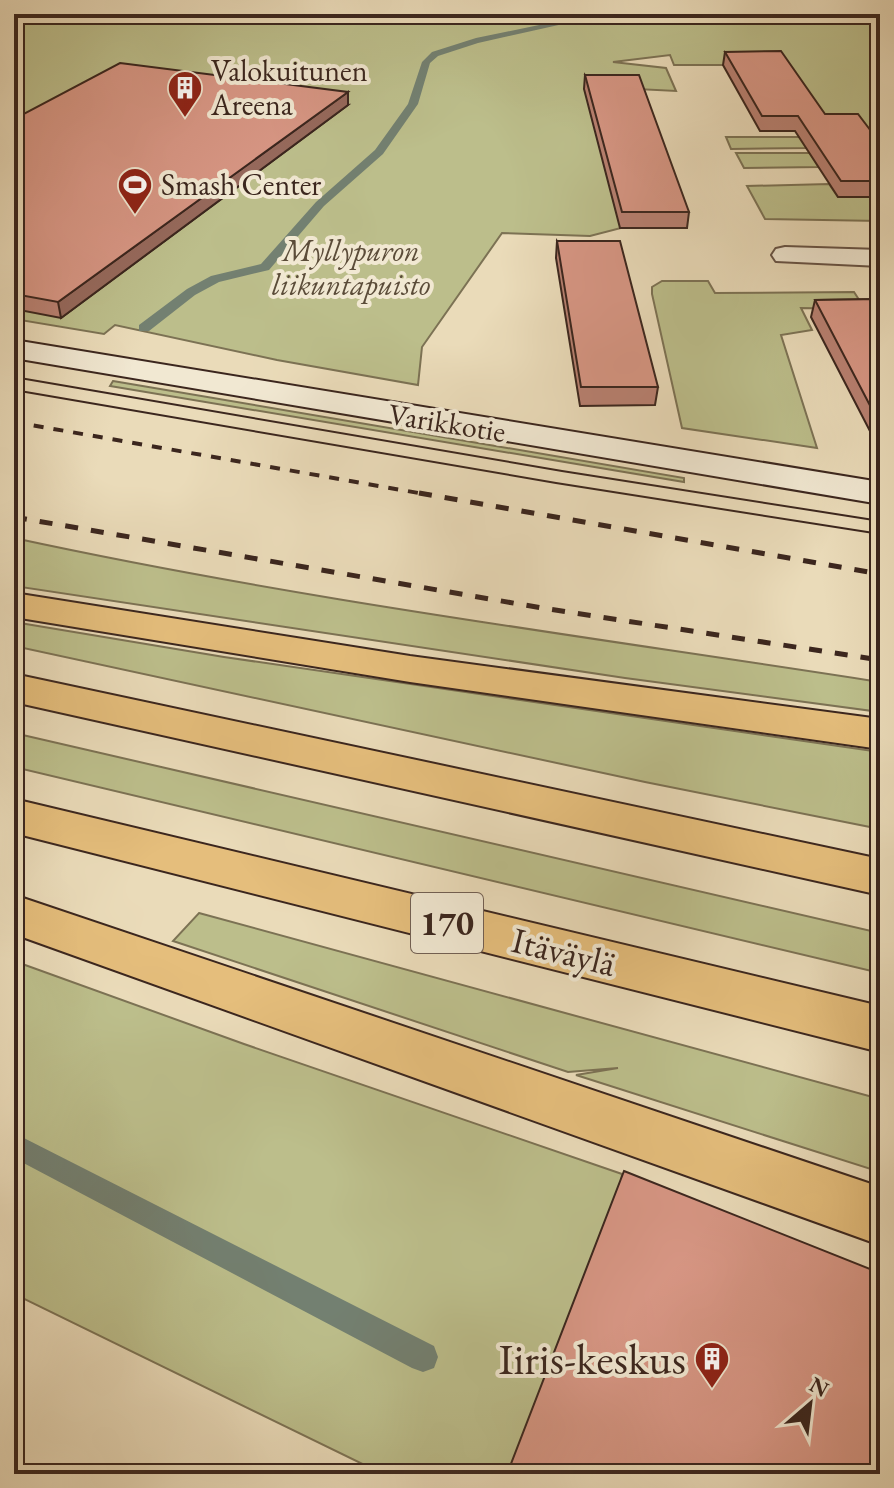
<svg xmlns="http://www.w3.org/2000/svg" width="894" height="1488" font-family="'EB Garamond',serif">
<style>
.green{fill:#bcbe8b;stroke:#7c7254;stroke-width:2}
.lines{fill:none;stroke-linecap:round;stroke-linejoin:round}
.stream{fill:#738071;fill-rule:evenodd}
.street-casing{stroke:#675345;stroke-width:4}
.secondary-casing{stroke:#3b261e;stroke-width:4}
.highway-casing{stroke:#3b261e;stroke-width:4}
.street{fill:#f1e8d2;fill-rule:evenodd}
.secondary{fill:#f1e8d2;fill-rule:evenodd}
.highway{fill:#e5be7c;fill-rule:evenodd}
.tram{stroke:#3b261e;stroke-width:2}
.rail-far1{stroke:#3b261e;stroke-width:4;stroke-dasharray:10 10;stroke-linecap:butt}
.rail{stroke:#3b261e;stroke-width:5;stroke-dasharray:13 13;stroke-linecap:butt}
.wall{fill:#b98172;stroke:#3b261e;stroke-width:2}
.shaded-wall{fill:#96695c;stroke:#3b261e;stroke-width:2}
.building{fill:#d79684;stroke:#3b261e;stroke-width:2}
.labels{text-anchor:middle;stroke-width:8;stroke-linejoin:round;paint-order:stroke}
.far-poi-label{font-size:30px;fill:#3b261e;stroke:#f1e8d2;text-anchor:start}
.far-park-label{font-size:30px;font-style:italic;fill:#5b4c39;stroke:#f1e8d2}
.far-street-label{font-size:30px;fill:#3b261e;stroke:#f1e8d2}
.shield{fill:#f1e8d2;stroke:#726054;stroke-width:2}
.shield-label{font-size:34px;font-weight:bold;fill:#3b261e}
.street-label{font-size:36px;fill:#3b261e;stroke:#f1e8d2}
.near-poi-label{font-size:44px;fill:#3b261e;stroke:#f1e8d2;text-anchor:end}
</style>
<rect width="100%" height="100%" fill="#eadbb9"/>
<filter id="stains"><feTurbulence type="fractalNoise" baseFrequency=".0025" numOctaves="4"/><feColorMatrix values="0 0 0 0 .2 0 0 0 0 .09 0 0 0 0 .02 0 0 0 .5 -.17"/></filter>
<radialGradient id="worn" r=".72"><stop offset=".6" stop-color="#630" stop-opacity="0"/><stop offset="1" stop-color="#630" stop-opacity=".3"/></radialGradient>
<path class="green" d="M14,14H880V162L822,129L779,65H674L670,55L613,62L666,68L676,91L637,89L621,228L590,236L502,233L422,347L418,385L277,360L115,325L104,334L14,319Z
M726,137H800L807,148L731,149Z
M736,153H810L819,167L744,168Z
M829,184L838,197H880V221L765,219L747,186Z
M662,281H708L715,293L854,292L865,309L801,308L812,330L781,335L817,448L682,428L652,294V287Z
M113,381L684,478V482L110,386Z
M14,538C300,600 591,637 880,682V712L625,678L14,586Z
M14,622L224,657L880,752V829L645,782L14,646Z
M14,733L880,933V973L14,767Z
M199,913L880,1099V1172L576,1075L618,1068L568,1072L173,941Z
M14,961L244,1044L622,1174L619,1199L512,1474H383L14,1294Z"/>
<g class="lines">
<path class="stream" d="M592,14H608L478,43L438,56L430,63L418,104L383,154L324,206L269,270L219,282L195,295L149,331H139V325L187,289L211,276L261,264L316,202L375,150L408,104L422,62L432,52L476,38Z
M14,1133L434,1346L438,1357L434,1368L423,1372L412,1368L14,1158Z"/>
<defs>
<path id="street" d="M785,247L880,250V266L776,261L772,255L776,249Z"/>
<path id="secondary" d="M14,340L880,482V504L14,358Z"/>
<path id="highway" d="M14,593L410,656L880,719V749L410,682L14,617Z
M14,674L880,859V895L14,702Z
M14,799L880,1006V1052L14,833Z
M14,895L880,1187V1245L14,934Z"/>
</defs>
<use href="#street" class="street-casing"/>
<use href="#secondary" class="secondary-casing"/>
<use href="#highway" class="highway-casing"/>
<use href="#street" class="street"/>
<use href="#secondary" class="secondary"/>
<use href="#highway" class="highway"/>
<path class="tram" d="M14,377L562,471L880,521
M14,390L556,483L880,534"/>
<path class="rail-far1" d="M14,422L430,495"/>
<path class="rail" d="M419,493L880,574
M14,517L542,608L880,660"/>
</g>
<path class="wall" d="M725,52L825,114L880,143V197H838L795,131H760L723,65Z
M585,75L689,212L687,228H620L584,89Z
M348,105L61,318L14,309V119Z
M557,241L658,387L655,405L580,406L556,258Z
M880,299V435H872L811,317L815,300Z"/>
<path class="shaded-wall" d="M348,92V105L61,318L58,302Z"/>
<path class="building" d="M781,51L825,114H858L880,143V181H841L798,116H762L725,52Z
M120,63L348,92L58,302L14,294V119Z
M585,75H639L689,212H622Z
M557,241H620L658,387H581Z
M880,299V417H876L815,300Z
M624,1171L880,1273V1474H507Z"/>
<defs>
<symbol id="building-pin" viewBox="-11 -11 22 30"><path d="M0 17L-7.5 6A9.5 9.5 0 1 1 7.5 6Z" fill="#8f2418" stroke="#f1e8d2"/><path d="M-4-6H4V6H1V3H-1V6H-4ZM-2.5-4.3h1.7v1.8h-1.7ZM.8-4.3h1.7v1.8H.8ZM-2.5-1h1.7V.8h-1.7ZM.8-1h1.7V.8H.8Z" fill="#fff"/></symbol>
<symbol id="stadium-pin" viewBox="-11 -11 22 30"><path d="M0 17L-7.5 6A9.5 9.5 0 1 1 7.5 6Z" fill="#8f2418" stroke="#f1e8d2"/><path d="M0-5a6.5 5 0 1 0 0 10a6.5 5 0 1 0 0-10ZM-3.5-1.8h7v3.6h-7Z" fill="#fff"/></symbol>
</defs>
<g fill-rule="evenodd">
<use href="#building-pin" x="165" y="68" width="40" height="54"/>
<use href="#stadium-pin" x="115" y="165" width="40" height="54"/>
<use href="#building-pin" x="692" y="1339" width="40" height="54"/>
</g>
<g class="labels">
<g class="far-poi-label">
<text x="211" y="81">Valokuitunen<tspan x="211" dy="34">Areena</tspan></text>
<text x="161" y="195">Smash Center</text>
</g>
<g class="far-park-label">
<text x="351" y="261">Myllypuron<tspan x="351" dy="34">liikuntapuisto</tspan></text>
</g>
<g class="far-street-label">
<text transform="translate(447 423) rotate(9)" y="10">Varikkotie</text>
</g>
<rect class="shield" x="411" y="893" width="72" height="60" rx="6"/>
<g class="shield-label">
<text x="447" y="935">170</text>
</g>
<g class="street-label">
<text transform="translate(564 951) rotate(14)" y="13">Itäväylä</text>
</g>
<g class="near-poi-label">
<text x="686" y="1374">Iiris-keskus</text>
</g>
</g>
<rect width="894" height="1488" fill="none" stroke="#eadbb9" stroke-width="48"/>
<rect x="16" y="16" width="862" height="1456" fill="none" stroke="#3b261e" stroke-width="4"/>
<rect x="24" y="24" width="846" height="1440" fill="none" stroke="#3b261e" stroke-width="2"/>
<g transform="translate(810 1404) rotate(28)" stroke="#f1e8d2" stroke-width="6" paint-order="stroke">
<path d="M0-6L14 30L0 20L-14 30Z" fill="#3b261e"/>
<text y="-12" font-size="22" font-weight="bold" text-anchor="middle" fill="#3b261e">N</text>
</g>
<rect width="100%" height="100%" filter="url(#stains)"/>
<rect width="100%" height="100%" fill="url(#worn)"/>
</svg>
